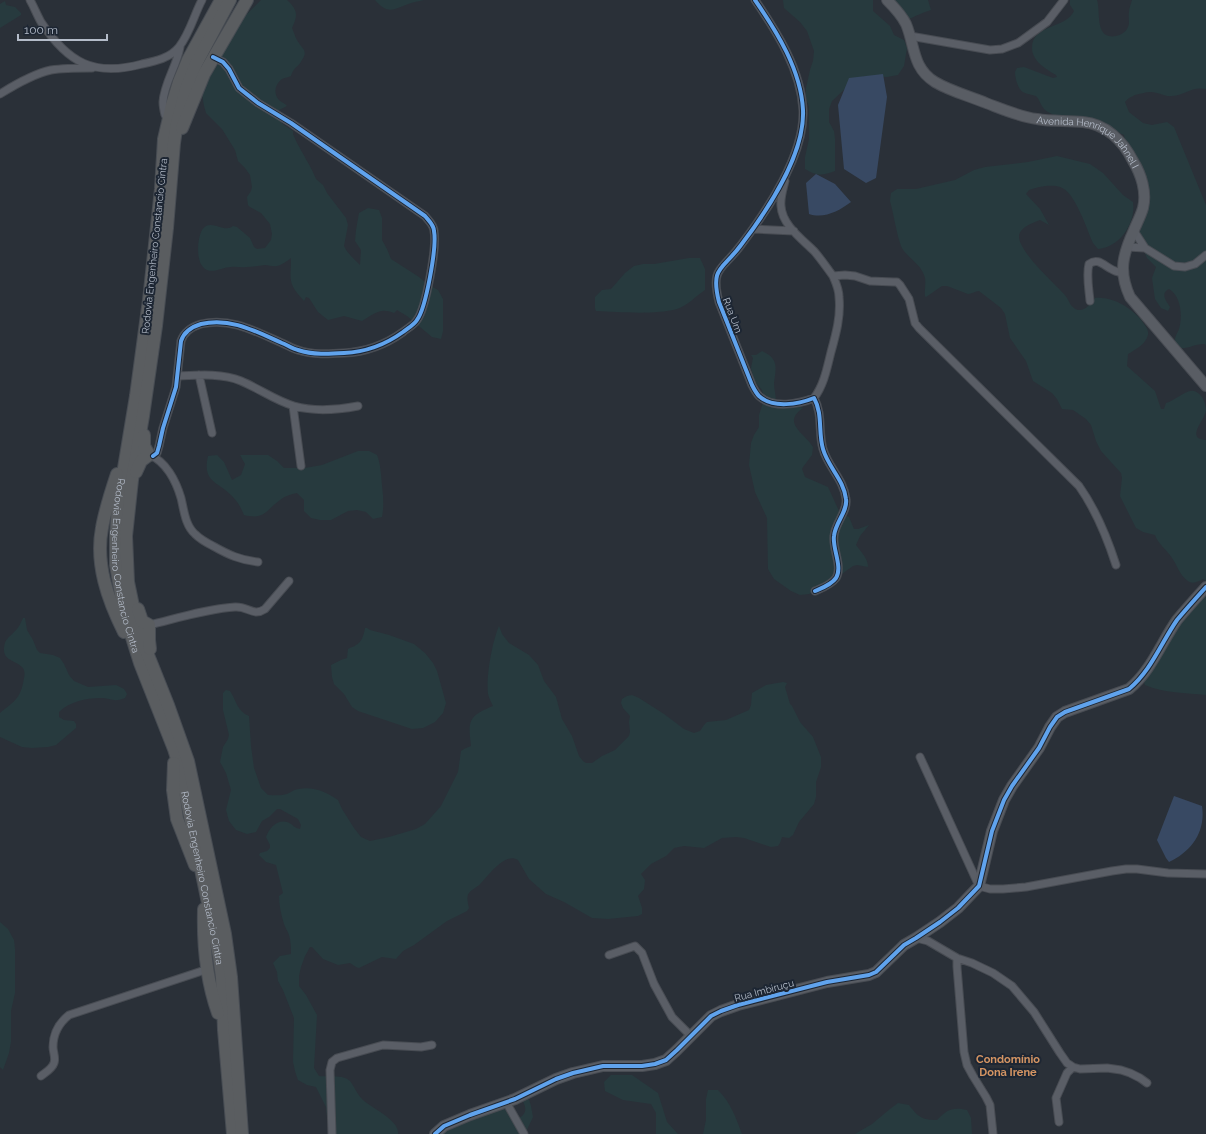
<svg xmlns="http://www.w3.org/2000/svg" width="1206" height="1134" font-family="Raleway,sans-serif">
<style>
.green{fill:#273a3e}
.water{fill:#384963}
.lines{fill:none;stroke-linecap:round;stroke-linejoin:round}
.street-casing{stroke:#484c53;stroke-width:9}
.secondary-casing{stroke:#484c53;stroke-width:12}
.highway-casing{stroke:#474c53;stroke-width:14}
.street{stroke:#5a5e66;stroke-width:7}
.secondary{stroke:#595d64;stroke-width:10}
.highway{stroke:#5a5d60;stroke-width:12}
.cycleway-casing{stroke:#1d2633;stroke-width:6}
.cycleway{stroke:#60a3ed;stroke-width:4}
.labels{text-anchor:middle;stroke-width:4;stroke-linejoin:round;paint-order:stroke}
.street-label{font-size:10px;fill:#b4bcc9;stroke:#1d2633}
.neighbourhood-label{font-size:11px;font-weight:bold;fill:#d59563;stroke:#1d2633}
</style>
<rect width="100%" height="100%" fill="#2a3038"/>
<path class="green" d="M261,0H287C298,10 298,15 292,28C294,32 295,37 297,40C301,48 309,50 302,60C298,68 294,66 291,76C289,77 284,78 282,79C275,84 273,94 279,100C282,103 285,103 287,106L275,112L274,115L284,125L293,131V134L297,143L312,170L316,179L323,185L327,193L346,218L348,225L344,246C347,253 354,259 360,265L361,250L355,241L356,230L359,213L368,208L379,210L382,218V240L387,249L391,259L419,277L427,284L438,290L443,299V331L441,339L432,337L407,316L397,310L394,313C380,307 374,314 362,321L344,316L328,320L318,312L309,298L306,297L304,301C287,282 291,282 291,258C287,261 282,265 277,266C273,267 269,265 265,265C259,266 253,267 246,267C241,268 236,266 231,267C223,267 215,273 207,270C195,265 197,239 202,230C210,217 224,234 233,226L237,227L250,238L254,247L257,249L265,248L271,240L272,234L270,224L261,213L250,207L248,205L247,197L251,191L252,187L250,175L245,168L238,161L235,150L222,129L206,113L204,106L202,94L203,88L218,64L231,35L241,20Z
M375,0H424C421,1 418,1 415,2C397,6 390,18 375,0Z
M783,0H873V11L890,26L894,35L904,40L907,48L904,66L898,75L887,77L864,76L847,87L832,101L829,109V122L834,131L835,139V171C822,176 817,176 805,169V157L809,139V107L806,98V88L810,70L813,61L814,51L807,31L800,22L784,8Z
M890,0H928L931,10C921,13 916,16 907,20Z
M1070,0H1097C1101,12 1094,40 1116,36C1121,35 1126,32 1128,27C1130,23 1128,17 1129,12C1129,8 1131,4 1132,0H1206V89C1191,86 1186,95 1172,96C1165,97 1158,92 1151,92C1145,92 1140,94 1135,95C1131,97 1128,98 1125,102L1129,112L1143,123L1152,125L1167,122L1174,127L1206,205V346L1205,344C1196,343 1189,349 1180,348C1178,346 1175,344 1175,340C1175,336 1178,332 1179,329C1183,316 1181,296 1169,289C1160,293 1166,301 1170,307L1168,311L1161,308L1155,299L1152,278L1156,267L1147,258L1140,241L1139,232L1143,212L1142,195L1126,148L1124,135C1114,131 1101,122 1090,120C1075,117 1061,120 1048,112C1041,108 1041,102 1037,97C1033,94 1029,95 1025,93C1018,91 1015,78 1015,72L1017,68L1024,67L1053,78L1057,77L1056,75C1046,69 1032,61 1032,48C1032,24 1066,29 1074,11L1070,5Z
M5,1L6,5L15,7L21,13V15L0,28V4Z
M1057,156L1090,164L1103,173L1123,195L1133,202C1136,223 1120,247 1098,249L1093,243C1087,230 1075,191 1060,187C1052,184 1037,187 1029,190L1026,194L1040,209L1049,225L1040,220C1033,223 1020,227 1019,236C1018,251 1054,283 1064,294C1069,299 1070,308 1078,310C1086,311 1091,303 1095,298C1113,296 1134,309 1144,324C1146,327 1149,331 1148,335C1146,344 1135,350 1128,354L1127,366L1155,391L1161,409H1164L1166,403C1175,401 1186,389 1194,391C1198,392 1202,396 1203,399C1205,402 1206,408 1206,411C1204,421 1185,439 1206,440V584V581L1203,579C1199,581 1193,585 1188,581C1180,576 1177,565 1172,558C1167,550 1158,544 1155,535L1143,532L1136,528L1120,496L1122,478L1121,473L1101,451L1096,441L1091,425L1086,419L1073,410L1062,409L1057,399L1052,393L1033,381L1026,361L1010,338L1005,314L1001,308L979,291C975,291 972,294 968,294L947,286H942L926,297L925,296C924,289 927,281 924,275C920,263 905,256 901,246C896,232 894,215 890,201L891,193L897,189H916L955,180L974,170L985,167L1028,162Z
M689,258H700L705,269V290C696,296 687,306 677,309C654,315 620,312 596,311L595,308V297L602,290L611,289L625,273L634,266L643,264H654Z
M762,351C779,359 776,367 774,383C774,389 776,396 776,402H788L803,408C781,423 805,433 813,447L812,455L803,467L802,469L805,477L828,487L839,511L842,514L849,517L854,529H858L869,525L860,536L856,545C861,552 868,558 868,567L857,565L853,566L821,589L809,594L800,595L791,591L774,579L768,569L767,518L755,492L749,465L751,443L754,435L759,427V415L764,399L762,390L756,383L753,376L751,368L753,358L751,355H756Z
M358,451H369L377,455C380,463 380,466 381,474C382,490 385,501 382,517L373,519L366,512L357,510L348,511L331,520H320L311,518L304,511V500L297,493C291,494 285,496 280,500C265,511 265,520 244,515C241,508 238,502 232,496C218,481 202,483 208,456L217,455L224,462L232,480L241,475L245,464L240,455H268L277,461L284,468H305L322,465Z
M1206,585V695C1186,693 1164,693 1145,685L1143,679Z
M23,618H25L27,630L33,640L37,650L40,653L53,655L60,658L64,664L69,675L74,681L88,687L116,685L124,689L127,694L125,698C113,703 112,698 100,698C86,698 69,702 59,712V717L64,720L74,721L76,724V728L56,745L48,747L32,748L22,747L0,737V713C15,701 21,698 24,678C25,675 25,670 22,667C16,660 3,661 4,648C5,638 9,638 15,631C19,628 21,622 23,618Z
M499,626L502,634L509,643L529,655L538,665L544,681L556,697L562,719L572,736L579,756L583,761L586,763H592L602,756L615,750L629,736L630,732L629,722L630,716L623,708L621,703L622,699L627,696L632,695L639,698L664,714L684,729L694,733L700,731L704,725L707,722L726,720L749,710L751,705L752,693L766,685L783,682L787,683L785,687L790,704L792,706L800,722L813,737L821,757V767L816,782V797L814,804L799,822L793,835L789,838L782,837L780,843L778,846L771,847L744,838L736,837L722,838L704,848L684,846L674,848L666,856L651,864L641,874L645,880L644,889L638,896L642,908V914L638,916L608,919L592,918L564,902L546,894L529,879L518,860C505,852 489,875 481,883C478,887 472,889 469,893C466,896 468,904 469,908L467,911L447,921L414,945L403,951L396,959L382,957L359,968L356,967L350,963L338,965L323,959L312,947H310L305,956L301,967L299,976V986L306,995L317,1015L314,1068L319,1076C328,1077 343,1074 350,1081C354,1086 357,1094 362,1099C371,1108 400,1120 398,1134H329L326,1107L316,1087L307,1085L298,1080L295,1071L293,1062L294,1018L283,990L278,981L277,972L273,963L280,956L291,954C291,948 291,941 289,935C288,931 285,928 284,924C281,914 279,905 279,896L283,893L276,865L266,862L259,855L260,853L267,851L270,848V845L266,837C270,826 280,817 291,824C295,827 295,828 300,829L301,825L298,819L280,809H277L269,817L262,821L256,832L247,834L236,830L229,821L226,810L231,790L226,773L220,762L223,747L228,739L229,735L223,710V693L226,690L230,691C237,702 237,711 249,716L251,746L254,768L261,788L268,795C274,795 281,796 287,794C291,792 295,789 299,789C313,786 327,792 338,800L342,809L354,828L361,837L370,841L389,837L416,829L425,824L441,806L458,772L461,751L464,749L471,746C468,721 468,716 493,706C491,702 489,698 488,694C486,677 492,642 499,626Z
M365,628H367L370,630L389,635L414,644L425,653L433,663L437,671L446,703L443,713L435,722L423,728L412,729L358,711L352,707L344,694L334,684L332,677L331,665L341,660L347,658L348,649C351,647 354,647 356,645C362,642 364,634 365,628Z
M0,922L8,929L14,940L15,949V993L11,1011V1042L9,1053L3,1070L0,1067Z
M611,1075H632L658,1093L667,1122L678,1134H656V1113L651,1104L623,1100L605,1091L604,1082Z
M708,1090H718C731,1103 736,1118 742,1134H703L706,1120V1099Z
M528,1096L531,1106L533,1117L525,1134H435L497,1108L507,1109L515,1116L521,1117C528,1111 525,1106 522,1099Z
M898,1103L909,1105C918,1117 922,1120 937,1120C948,1109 952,1107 967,1110L971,1118L972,1134H855L872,1124L890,1109Z"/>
<path class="water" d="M883,74L887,97L876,178L866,183L844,169L838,105L849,78Z
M816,174L835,184L851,202C839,211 824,219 809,214L806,183Z
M1174,796L1202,806C1206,832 1191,852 1169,862L1166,858L1157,840Z"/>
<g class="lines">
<defs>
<path id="street" d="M30,0C34,7 37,15 41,22C68,63 94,77 142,64C156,61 170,58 179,47C190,33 194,15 202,0
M755,0C777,32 801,70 803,110C805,154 767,211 741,245C723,270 710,266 719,302L752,385C754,389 756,393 759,396C773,409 799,404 814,398C823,414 818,432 823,449C828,467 844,480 846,499C848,511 835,523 834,536C832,548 843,567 836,578C831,585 822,588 815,591
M910,36L990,50L1002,49L1018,43L1047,22L1064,0
M0,94C16,84 33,74 51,70C64,68 79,68 92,68
M165,115C164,111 163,107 163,102C164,83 177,66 180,47
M785,181C783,189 780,198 781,206C782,225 802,239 814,251C821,259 827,268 833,276L845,275L855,276L870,281L894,282H897L900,285L909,299L915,323L919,328L1079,486C1096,510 1107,537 1116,565
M754,229L794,231
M1134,231L1145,248L1174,266L1185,267L1195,264L1206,255
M1127,247L1145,248
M1090,301C1089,289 1086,275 1089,264C1098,257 1104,266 1113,270C1116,272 1119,272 1123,273
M199,375L212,433
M178,376C198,375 222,373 241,381C258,388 276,401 294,406C315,412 337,410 358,406
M814,398C824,385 827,368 831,352C836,334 841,316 839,297C839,289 836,283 833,276
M293,406L301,466
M149,455C166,461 176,481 181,498C184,510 185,525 195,534C200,539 207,543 213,546C229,555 240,560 258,562
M153,456L157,453L159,446L163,428L176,387L181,341C184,332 191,327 201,324C230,317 255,331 282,343C287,345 293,349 298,350C313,355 329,354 344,353C366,352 385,345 403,332C408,328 414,325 417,320C426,308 437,247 434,231C434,225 429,221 425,216L291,123L258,103L239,88L229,69L223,62L213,57
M149,625C178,618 206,609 235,607C248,606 253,617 265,609L289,581
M920,757L979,886L990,889H1003L1026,887L1112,871L1126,869H1137L1168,873L1206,874
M916,938L928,941L957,958L972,963L993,973L1012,986L1034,1012L1060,1053L1067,1063L1073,1067L1080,1069L1107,1068L1121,1070L1130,1073L1140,1078L1147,1083
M609,955L635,946L642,953L654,984L672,1017L691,1036
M957,958V967L964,1052L967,1065L973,1076L986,1097L990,1105L993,1134
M41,1076C46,1072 52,1069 54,1063C56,1058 53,1052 53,1047C53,1034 59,1023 69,1015L208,969
M506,1102L524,1134
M1059,1122L1056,1098L1067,1073L1073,1067
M332,1134L330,1070L332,1062L337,1058L383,1045L421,1047L432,1045"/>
<g id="secondary">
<path id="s1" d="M887,0C894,7 901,14 906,24C915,45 912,68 935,82C950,91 969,96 986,103C1002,109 1020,117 1037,119C1052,122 1068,120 1083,122C1106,124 1123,141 1133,161C1141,174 1147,192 1143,208C1141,215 1137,223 1134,230C1123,254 1118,271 1130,297L1206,386"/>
<path d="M435,1134L444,1126L470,1115L515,1099L556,1079L573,1073L603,1066H642L655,1064L666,1060L677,1050L711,1016L721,1011L738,1005L827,982L869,975L876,972L904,945L916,938L940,922L958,908L979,886L992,831L1004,800L1012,786L1039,748L1050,727L1057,717L1065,712L1129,689C1151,671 1161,643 1177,620C1186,609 1196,598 1206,587"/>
</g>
<g id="highway">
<path id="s2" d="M221,0L188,60L179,82L172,105L164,139L161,189L149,300L136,396L118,504L116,536V565L124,612L140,663L174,749L180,768L219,956L222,977L224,1030L233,1134"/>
<path d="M230,0L196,64L186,89L177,123L174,143L167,228L156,326L143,416L132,480L126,536L128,582L138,630L168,705L188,761L225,934L231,977L242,1134"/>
<path d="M182,128L204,74L247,0"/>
<path d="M136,472L141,461L149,455L144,446V435"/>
<path d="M117,474C111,492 105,510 102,528C95,564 108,600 124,632"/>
<path d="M138,609L142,621L149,625V640L150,649"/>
<path d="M174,763L173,790L177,819L195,865"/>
<path d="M204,909C203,943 207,982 218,1013"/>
</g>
</defs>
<use href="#street" class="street-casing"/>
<use href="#secondary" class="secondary-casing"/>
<use href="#highway" class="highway-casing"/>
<use href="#street" class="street"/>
<use href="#secondary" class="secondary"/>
<use href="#highway" class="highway"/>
<defs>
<path id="cycleway" d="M755,0C777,32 801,70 803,110C805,154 767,211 741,245C723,270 710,266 719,302L752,385C754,389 756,393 759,396C773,409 799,404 814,398C823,414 818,432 823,449C828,467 844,480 846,499C848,511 835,523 834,536C832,548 843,567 836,578C831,585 822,588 815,591
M153,456L157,453L159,446L163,428L176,387L181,341C184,332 191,327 201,324C230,317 255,331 282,343C287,345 293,349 298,350C313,355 329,354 344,353C366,352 385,345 403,332C408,328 414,325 417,320C426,308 437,247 434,231C434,225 429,221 425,216L291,123L258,103L239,88L229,69L223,62L213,57
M435,1134L444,1126L470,1115L515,1099L556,1079L573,1073L603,1066H642L655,1064L666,1060L677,1050L711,1016L721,1011L738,1005L827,982L869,975L876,972L904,945L916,938L940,922L958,908L979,886L992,831L1004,800L1012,786L1039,748L1050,727L1057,717L1065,712L1129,689C1151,671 1161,643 1177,620C1186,609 1196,598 1206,587"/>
</defs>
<use href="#cycleway" class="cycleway-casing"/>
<use href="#cycleway" class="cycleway"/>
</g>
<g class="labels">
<g class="street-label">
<text dy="4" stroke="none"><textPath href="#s1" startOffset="266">Avenida Henrique Jahnel I</textPath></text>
<text transform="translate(154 246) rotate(-84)" y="4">Rodovia Engenheiro Constancio Cintra</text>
<text transform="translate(733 315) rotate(69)" y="4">Rua Um</text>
<text dy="4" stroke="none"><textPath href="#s2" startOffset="582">Rodovia Engenheiro Constancio Cintra</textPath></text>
<text dy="4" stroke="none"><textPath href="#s2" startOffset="906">Rodovia Engenheiro Constancio Cintra</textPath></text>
<text transform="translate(764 990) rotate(-15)" y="4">Rua Imbiruçu</text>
</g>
<g class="neighbourhood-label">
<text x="1008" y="1063">Condomínio<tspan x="1008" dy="13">Dona Irene</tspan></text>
</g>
</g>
<path d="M18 34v6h89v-6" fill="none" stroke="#b4bcc9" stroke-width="2"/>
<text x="24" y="34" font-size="12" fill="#b4bcc9" stroke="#1d2633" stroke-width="3" paint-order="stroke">100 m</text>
</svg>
